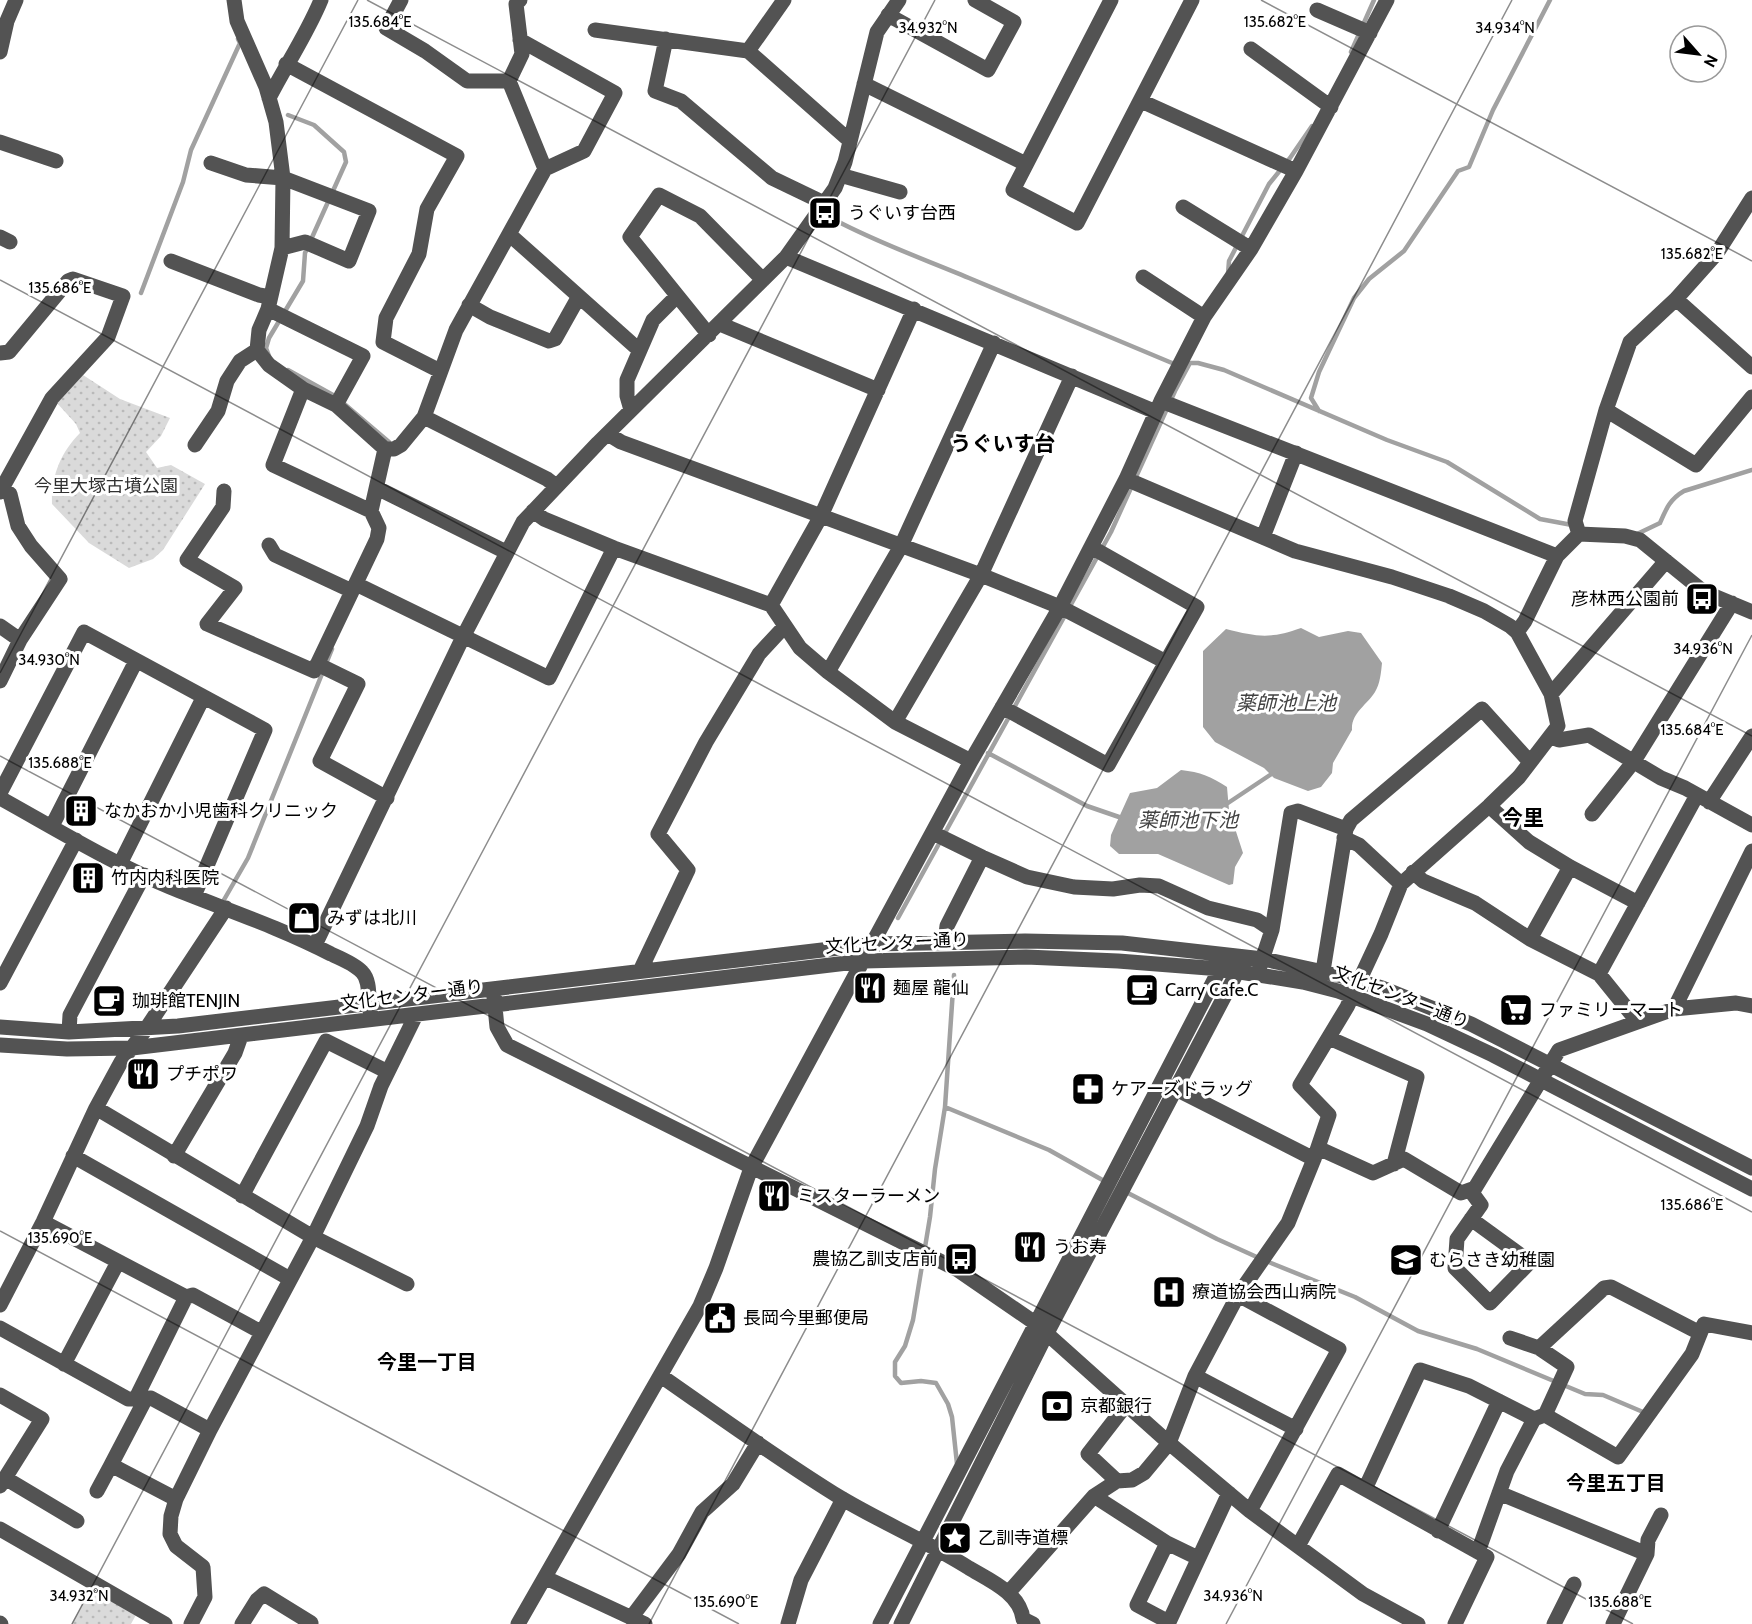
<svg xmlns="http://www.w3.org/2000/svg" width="1752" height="1624" font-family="Cabin,'Noto Sans JP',sans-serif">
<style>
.park{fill:url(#park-dots)}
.water{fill:#a1a1a1}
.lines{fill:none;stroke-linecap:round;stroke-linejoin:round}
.stream{stroke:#a1a1a1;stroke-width:4.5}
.minor{stroke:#535353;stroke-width:15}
.ticks{fill:none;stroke:#000;stroke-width:1.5;stroke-opacity:0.45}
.labels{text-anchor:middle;stroke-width:6;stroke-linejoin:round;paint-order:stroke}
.poi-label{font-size:18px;fill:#000;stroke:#fff;text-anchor:start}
.park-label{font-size:18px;fill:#313131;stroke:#fff}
.street-label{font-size:18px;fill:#000;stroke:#fff}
.water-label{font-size:20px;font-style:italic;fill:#424242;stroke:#fff}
.neighbourhood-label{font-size:20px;font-weight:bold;fill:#000;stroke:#fff}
.quarter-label{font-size:21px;font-weight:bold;fill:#000;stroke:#fff}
.ticks-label{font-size:15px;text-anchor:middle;fill:#000;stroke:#fff;stroke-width:6;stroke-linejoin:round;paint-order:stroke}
</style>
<defs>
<pattern id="park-dots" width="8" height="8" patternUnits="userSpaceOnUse" patternTransform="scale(1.5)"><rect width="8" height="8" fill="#dadada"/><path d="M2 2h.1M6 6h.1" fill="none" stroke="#b9b9b9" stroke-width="1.8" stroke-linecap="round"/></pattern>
</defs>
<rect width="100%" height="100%" fill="#fff"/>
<path class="park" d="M83,375L120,399L170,418L161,436L146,452L157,468L171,465L205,484L163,550L153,559L129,568L89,543L52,504C51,476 61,452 80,433L76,424L57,403Z
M92,1587L137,1613L131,1624H71Z"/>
<path class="water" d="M1301,628L1319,637L1348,631L1361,633L1382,663C1381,673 1380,684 1375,692C1367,705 1351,713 1352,730L1333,763L1332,773L1321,787L1308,791L1274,778L1264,768L1215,742L1203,727V651L1226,629C1258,637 1270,639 1301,628Z
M1181,770C1200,772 1212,777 1227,787L1229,810L1243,853L1235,867L1233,884L1229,885L1158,854H1119L1110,846L1111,835L1130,793L1157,788Z"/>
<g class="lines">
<path class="stream" d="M1351,52L1374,0
M835,220C878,243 924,259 969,278C1037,306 1104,335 1172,363H1176
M1228,274L1229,261L1269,184L1290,158L1312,126
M141,293L183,182L191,150L240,43L238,39
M269,356L266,348L269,338L303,281L305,253L346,162L344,152L314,125L288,115
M1185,363H1198L1224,370L1387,440L1447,462L1540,519L1572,525
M288,370L333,395
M342,402L389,442V447
M1319,411L1311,398L1319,372L1354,298L1369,279L1404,251L1458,171L1469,167L1493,110L1550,0
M1637,534L1660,523C1666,509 1670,499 1684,491L1752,470
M988,753L1087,806L1119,817
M1228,803L1270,775
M221,905L248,858L332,649
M898,918L1111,532L1175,391L1190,363
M954,975L945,1107L935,1169L930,1217L913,1320L905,1346L895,1362V1376L901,1383L921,1381L936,1383L948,1404L952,1417L957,1464
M945,1107L1049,1150L1106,1182
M1124,1191L1217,1239L1259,1258
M1266,1261L1355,1297L1418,1331L1477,1349L1585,1394L1603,1395L1643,1412"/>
<path class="minor" d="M234,0L237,21L266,87L276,122L283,178L282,248L268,309L259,330L257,350L269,365L303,389L273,465L371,511L385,449H394L401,445L424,417L456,330L545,169L509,81L522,54L516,4L520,0
M401,0L386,28L425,51L467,81H509
M1111,0L1013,190L1077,223L1192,0
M1317,10L1370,33
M888,15L988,70L1014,22L975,0
M595,30L748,51L850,141
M666,39L655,91L681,101L772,178L824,203
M520,40L615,93L584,151L545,169
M1251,49L1331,107
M748,51L784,0
M0,52L7,21L16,0
M286,64L457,156L427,209L419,254L386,318L383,342L440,371
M864,84L1026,164
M269,98C286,65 307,34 321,0
M1141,101L1296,171
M0,142L56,161
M211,163L246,175L283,178L369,211L349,261L305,242L282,248
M840,175L900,192
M1183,207L1251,249
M509,234L639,350
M0,237L10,242
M786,257L1156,412
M171,261L259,295L270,297
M1143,277L1204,317
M1676,299L1752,367
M469,305L490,317L549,341L555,339L578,298
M268,309L363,356L336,405
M720,324L878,390
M709,335L630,237L659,195L700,216L763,280
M0,353L9,352L68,281L73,279L123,296L108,337L52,398L0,492
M303,389L336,405L385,449
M1161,401L1557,556
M631,410L627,396V380L653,320L677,296
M1606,410L1696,465L1752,397
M424,417L547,479L556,486
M608,434L621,442L981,575L1060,607L1166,662
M195,445L218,411L227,381L240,361L257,350
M1126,479L1295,551L1392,577L1449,596L1484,611L1510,626L1517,632L1525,621L1557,556L1579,534L1625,536L1640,540L1704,592L1752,612
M0,488L10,494L18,526L31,546L60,579L20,640L0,681
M377,488L506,552
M224,491L223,507L187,560L235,588L207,624L314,671L377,539L379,528L371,511
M533,511L544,519L614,548L771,605L800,648L828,672L895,722L971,761
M1579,534L1575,521L1606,410L1630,342L1676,299L1717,253L1752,198
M1263,537L1296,453
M269,545L275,555L352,591
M356,584L549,678L614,548
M771,605L821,516L914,309
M0,626L20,640
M317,664L358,684L320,761L387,798
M828,672L901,546L994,343
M1551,694L1666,561
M1002,707L1108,765L1197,607L1091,547
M895,722L981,575L1072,376
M1551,737L1559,740L1589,735L1661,778L1685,788L1752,825
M0,793L84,632L265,730L194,896
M0,798C56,829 111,863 170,887C224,909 279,927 331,954C340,958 355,964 362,972C371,981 368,999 370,1011
M1709,802L1752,736
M1489,806L1529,842L1570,867L1638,903
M1592,814L1634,761L1732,603
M52,826L136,661
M933,833L982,857L947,926L945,942
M982,857L1027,877L1074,887L1113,889L1140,885L1159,886L1208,908L1257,920L1272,930
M120,864L203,698
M1413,872L1423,881L1475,903L1530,939L1599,974L1637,1021
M1401,884L1489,806L1519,777L1558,726L1551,694L1517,632
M1530,939L1570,867
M315,945L463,637L523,522L598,443L786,257L835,188L845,162L877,32L899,0
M1260,966L1272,930L1291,813L1298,811L1346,829
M640,971L688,870L658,834L706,742L759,654L784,627
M1323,971L1346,829L1351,820L1482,709L1529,761
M1599,974L1697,795
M0,983L76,840
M494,997L497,1027L507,1045L958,1270L1035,1323L1169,1443L1250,1511L1363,1594L1418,1624
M1674,1009L1752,851
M0,1027L69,1032L178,1026L873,944L1025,941L1122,943L1263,959L1342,976L1382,988L1471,1024L1752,1168
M69,1032L70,1015L144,875
M1329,1038L1417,1077L1394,1164
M0,1045L67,1049L132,1048L864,961L1026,957L1118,961L1221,969L1303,982L1338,991L1427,1024L1493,1055L1752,1189
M1170,1086L1314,1159
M96,1108L313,1237L407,1284
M1318,1148L1373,1173L1404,1159L1461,1193L1475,1188L1559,1050L1674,1009L1736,1003L1752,1006
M73,1156L290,1279
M174,1156L235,1053L241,1036
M1470,1190L1481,1205L1457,1239L1455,1268L1490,1303L1530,1262L1471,1219
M242,1196L326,1041L388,1072
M43,1222L186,1297L193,1295L261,1332
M1238,1295L1339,1349L1250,1511
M0,1305L43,1222L96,1108L121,1062L146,1029L226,908
M0,1328L128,1399L151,1398L210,1430
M1510,1338L1539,1348L1604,1288L1611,1287L1700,1333
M1539,1348L1567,1367L1545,1415L1618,1457L1692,1354L1704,1324L1752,1333
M64,1364L118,1262
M661,1376C720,1417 779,1460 841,1498C883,1523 928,1542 969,1568C989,1580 1020,1593 1023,1619L1033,1624
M1195,1376L1296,1429
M0,1395L42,1419L0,1486
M136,1398L186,1297
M146,1398L111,1465L176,1499
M5,1478L77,1521
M1117,1481L1088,1454L1126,1405
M1365,1489L1420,1370L1469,1386L1534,1419
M97,1491L111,1465
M1499,1493L1647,1554L1613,1624
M1094,1496L1167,1543L1198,1558
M0,1529L165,1624
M1438,1531L1499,1401
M1167,1543L1137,1605L1169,1622L1229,1493
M1298,1546L1338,1474L1487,1557L1455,1624
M1478,1552L1507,1471L1534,1419L1542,1416
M1647,1554L1648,1540L1661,1515
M546,1578L645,1624
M1009,1592L1094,1496L1117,1481L1132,1480L1144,1473L1169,1443L1195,1376L1238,1295L1288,1223L1314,1159L1329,1115L1300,1085L1347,1007L1381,934L1401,884L1359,845L1344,838
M631,1618L679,1554L702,1512L733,1484L758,1443
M0,1623L1,1624
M191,1624L205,1597L203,1567L176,1546L170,1534L171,1516L176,1499L210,1430L313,1237L367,1126L381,1086L416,1015
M242,1624L257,1600L264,1594L311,1623L310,1624
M518,1624L700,1306L716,1268L751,1168L971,761L1060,607L1126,479L1161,401L1204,317L1251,249L1296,171L1387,0
M788,1624L801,1580L843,1499
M880,1624L1224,961
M901,1624L1046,1335L1242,963
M1554,1624L1574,1584"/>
</g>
<path class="ticks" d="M367,0L1752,736M1261,0L1752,261M0,280L1752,1212M0,673L358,0M0,756L1633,1624M0,1231L739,1624M72,1624L935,0M649,1624L1512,0M1226,1624L1752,635"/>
<defs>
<symbol id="bus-square" viewBox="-11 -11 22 22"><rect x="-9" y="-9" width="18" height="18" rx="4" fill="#000" stroke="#fff"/><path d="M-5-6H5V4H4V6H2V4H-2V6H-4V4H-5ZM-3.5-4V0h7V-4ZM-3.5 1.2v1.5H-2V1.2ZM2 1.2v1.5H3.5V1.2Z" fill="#fff"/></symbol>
<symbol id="building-square" viewBox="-11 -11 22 22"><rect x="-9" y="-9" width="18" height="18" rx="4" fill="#000" stroke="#fff"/><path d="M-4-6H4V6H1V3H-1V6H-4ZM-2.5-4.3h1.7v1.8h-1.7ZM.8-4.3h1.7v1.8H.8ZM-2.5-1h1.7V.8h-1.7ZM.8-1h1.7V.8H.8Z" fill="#fff"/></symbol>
<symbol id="shop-square" viewBox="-11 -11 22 22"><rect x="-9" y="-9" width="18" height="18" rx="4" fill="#000" stroke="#fff"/><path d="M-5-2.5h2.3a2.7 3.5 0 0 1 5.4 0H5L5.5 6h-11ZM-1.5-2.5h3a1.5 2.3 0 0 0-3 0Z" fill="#fff"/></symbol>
<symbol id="restaurant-square" viewBox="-11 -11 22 22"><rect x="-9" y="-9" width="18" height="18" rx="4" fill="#000" stroke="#fff"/><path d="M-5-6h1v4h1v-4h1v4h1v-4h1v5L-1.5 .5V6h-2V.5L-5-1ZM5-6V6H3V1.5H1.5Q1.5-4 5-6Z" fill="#fff"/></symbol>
<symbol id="cafe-square" viewBox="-11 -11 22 22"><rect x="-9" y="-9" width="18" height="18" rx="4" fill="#000" stroke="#fff"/><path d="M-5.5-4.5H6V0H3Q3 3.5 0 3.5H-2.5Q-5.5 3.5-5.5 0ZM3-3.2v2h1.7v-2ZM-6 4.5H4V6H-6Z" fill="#fff"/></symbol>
<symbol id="supermarket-square" viewBox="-11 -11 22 22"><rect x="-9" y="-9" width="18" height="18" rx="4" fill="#000" stroke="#fff"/><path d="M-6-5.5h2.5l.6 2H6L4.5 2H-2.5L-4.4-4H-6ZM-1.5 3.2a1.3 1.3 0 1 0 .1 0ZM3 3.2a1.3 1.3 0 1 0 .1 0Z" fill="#fff"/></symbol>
<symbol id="pharmacy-square" viewBox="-11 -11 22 22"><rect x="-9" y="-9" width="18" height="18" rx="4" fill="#000" stroke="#fff"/><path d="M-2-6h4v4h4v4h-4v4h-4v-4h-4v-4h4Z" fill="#fff"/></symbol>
<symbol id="school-square" viewBox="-11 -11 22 22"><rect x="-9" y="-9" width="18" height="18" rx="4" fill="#000" stroke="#fff"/><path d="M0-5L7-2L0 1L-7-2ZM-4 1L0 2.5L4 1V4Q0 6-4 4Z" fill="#fff"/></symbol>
<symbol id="hospital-square" viewBox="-11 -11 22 22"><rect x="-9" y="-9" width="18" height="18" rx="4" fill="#000" stroke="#fff"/><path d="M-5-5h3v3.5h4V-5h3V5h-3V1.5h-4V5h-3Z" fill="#fff"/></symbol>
<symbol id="civic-square" viewBox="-11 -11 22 22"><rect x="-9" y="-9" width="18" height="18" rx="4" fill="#000" stroke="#fff"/><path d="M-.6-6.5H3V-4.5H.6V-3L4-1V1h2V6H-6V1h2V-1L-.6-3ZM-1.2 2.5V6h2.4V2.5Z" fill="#fff"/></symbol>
<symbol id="bank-square" viewBox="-11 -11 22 22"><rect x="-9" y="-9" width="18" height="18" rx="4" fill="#000" stroke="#fff"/><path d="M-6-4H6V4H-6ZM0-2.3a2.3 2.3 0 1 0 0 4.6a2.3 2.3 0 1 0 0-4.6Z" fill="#fff"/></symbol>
<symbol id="sight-square" viewBox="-11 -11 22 22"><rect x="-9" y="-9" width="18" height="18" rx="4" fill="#000" stroke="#fff"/><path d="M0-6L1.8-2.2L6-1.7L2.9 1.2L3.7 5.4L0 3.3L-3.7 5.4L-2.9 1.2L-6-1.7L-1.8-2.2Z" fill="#fff"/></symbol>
</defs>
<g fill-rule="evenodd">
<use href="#bus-square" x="806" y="194" width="38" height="38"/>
<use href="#bus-square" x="1683" y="580" width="38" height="38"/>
<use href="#building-square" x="62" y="792" width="38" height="38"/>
<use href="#building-square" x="69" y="859" width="38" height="38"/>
<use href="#shop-square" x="285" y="899" width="38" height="38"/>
<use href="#restaurant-square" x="851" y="969" width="38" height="38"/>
<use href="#cafe-square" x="1123" y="971" width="38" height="38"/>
<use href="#cafe-square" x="90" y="982" width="38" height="38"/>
<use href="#supermarket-square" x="1497" y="991" width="38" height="38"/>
<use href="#restaurant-square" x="124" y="1055" width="38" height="38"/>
<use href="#pharmacy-square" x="1069" y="1070" width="38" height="38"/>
<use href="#restaurant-square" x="755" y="1177" width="38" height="38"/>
<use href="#restaurant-square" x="1011" y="1228" width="38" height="38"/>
<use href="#bus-square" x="942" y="1240" width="38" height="38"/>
<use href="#school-square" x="1387" y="1241" width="38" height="38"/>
<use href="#hospital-square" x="1150" y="1273" width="38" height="38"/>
<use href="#civic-square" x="701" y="1299" width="38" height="38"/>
<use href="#bank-square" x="1038" y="1387" width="38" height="38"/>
<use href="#sight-square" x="936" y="1519" width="38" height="38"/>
</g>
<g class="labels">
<g class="poi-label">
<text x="848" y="219">うぐいす台西</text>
<text x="1679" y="605" text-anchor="end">彦林西公園前</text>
<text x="104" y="817">なかおか小児歯科クリニック</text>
<text x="111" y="884">竹内内科医院</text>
<text x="327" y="924">みずは北川</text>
<text x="893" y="994">麺屋 龍仙</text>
<text x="1165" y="996">Carry Cafe.C</text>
<text x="132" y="1007">珈琲館TENJIN</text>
<text x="1539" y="1016">ファミリーマート</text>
<text x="166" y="1080">プチポワ</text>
<text x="1111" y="1095">ケアーズドラッグ</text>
<text x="797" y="1202">ミスターラーメン</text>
<text x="1053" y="1253">うお寿</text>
<text x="938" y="1265" text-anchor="end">農協乙訓支店前</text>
<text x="1429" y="1266">むらさき幼稚園</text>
<text x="1192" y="1298">療道協会西山病院</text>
<text x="743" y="1324">長岡今里郵便局</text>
<text x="1080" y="1412">京都銀行</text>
<text x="978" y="1544">乙訓寺道標</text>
</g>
<g class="park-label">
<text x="106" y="492">今里大塚古墳公園</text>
</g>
<g class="street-label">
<text transform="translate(897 943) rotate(-3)" y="6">文化センター通り</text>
<text transform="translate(412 995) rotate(-7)" y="6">文化センター通り</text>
<text transform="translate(1401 997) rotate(21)" y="6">文化センター通り</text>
</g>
<g class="water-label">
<text x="1286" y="710">薬師池上池</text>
<text x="1188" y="827">薬師池下池</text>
</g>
<g class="neighbourhood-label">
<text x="427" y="1369">今里一丁目</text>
<text x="1616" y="1490">今里五丁目</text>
</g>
<g class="quarter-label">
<text x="1003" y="451">うぐいす台</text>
<text x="1523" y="825">今里</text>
</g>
</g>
<g class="ticks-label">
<text x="380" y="27">135.684°E</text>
<text x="1275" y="27">135.682°E</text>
<text x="928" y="33">34.932°N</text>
<text x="1505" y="33">34.934°N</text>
<text x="1692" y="259">135.682°E</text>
<text x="60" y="293">135.686°E</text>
<text x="1703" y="654">34.936°N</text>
<text x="49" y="665">34.930°N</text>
<text x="1692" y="735">135.684°E</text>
<text x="60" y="768">135.688°E</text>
<text x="1692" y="1210">135.686°E</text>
<text x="60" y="1243">135.690°E</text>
<text x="79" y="1601">34.932°N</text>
<text x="1233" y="1601">34.936°N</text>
<text x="726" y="1607">135.690°E</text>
<text x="1620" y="1607">135.688°E</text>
</g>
<g transform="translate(1698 54) rotate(118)"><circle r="28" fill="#ffffff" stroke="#999999" stroke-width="1.5"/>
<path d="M0-4.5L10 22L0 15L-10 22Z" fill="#000000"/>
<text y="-9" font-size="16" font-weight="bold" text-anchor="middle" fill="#000000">N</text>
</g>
</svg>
